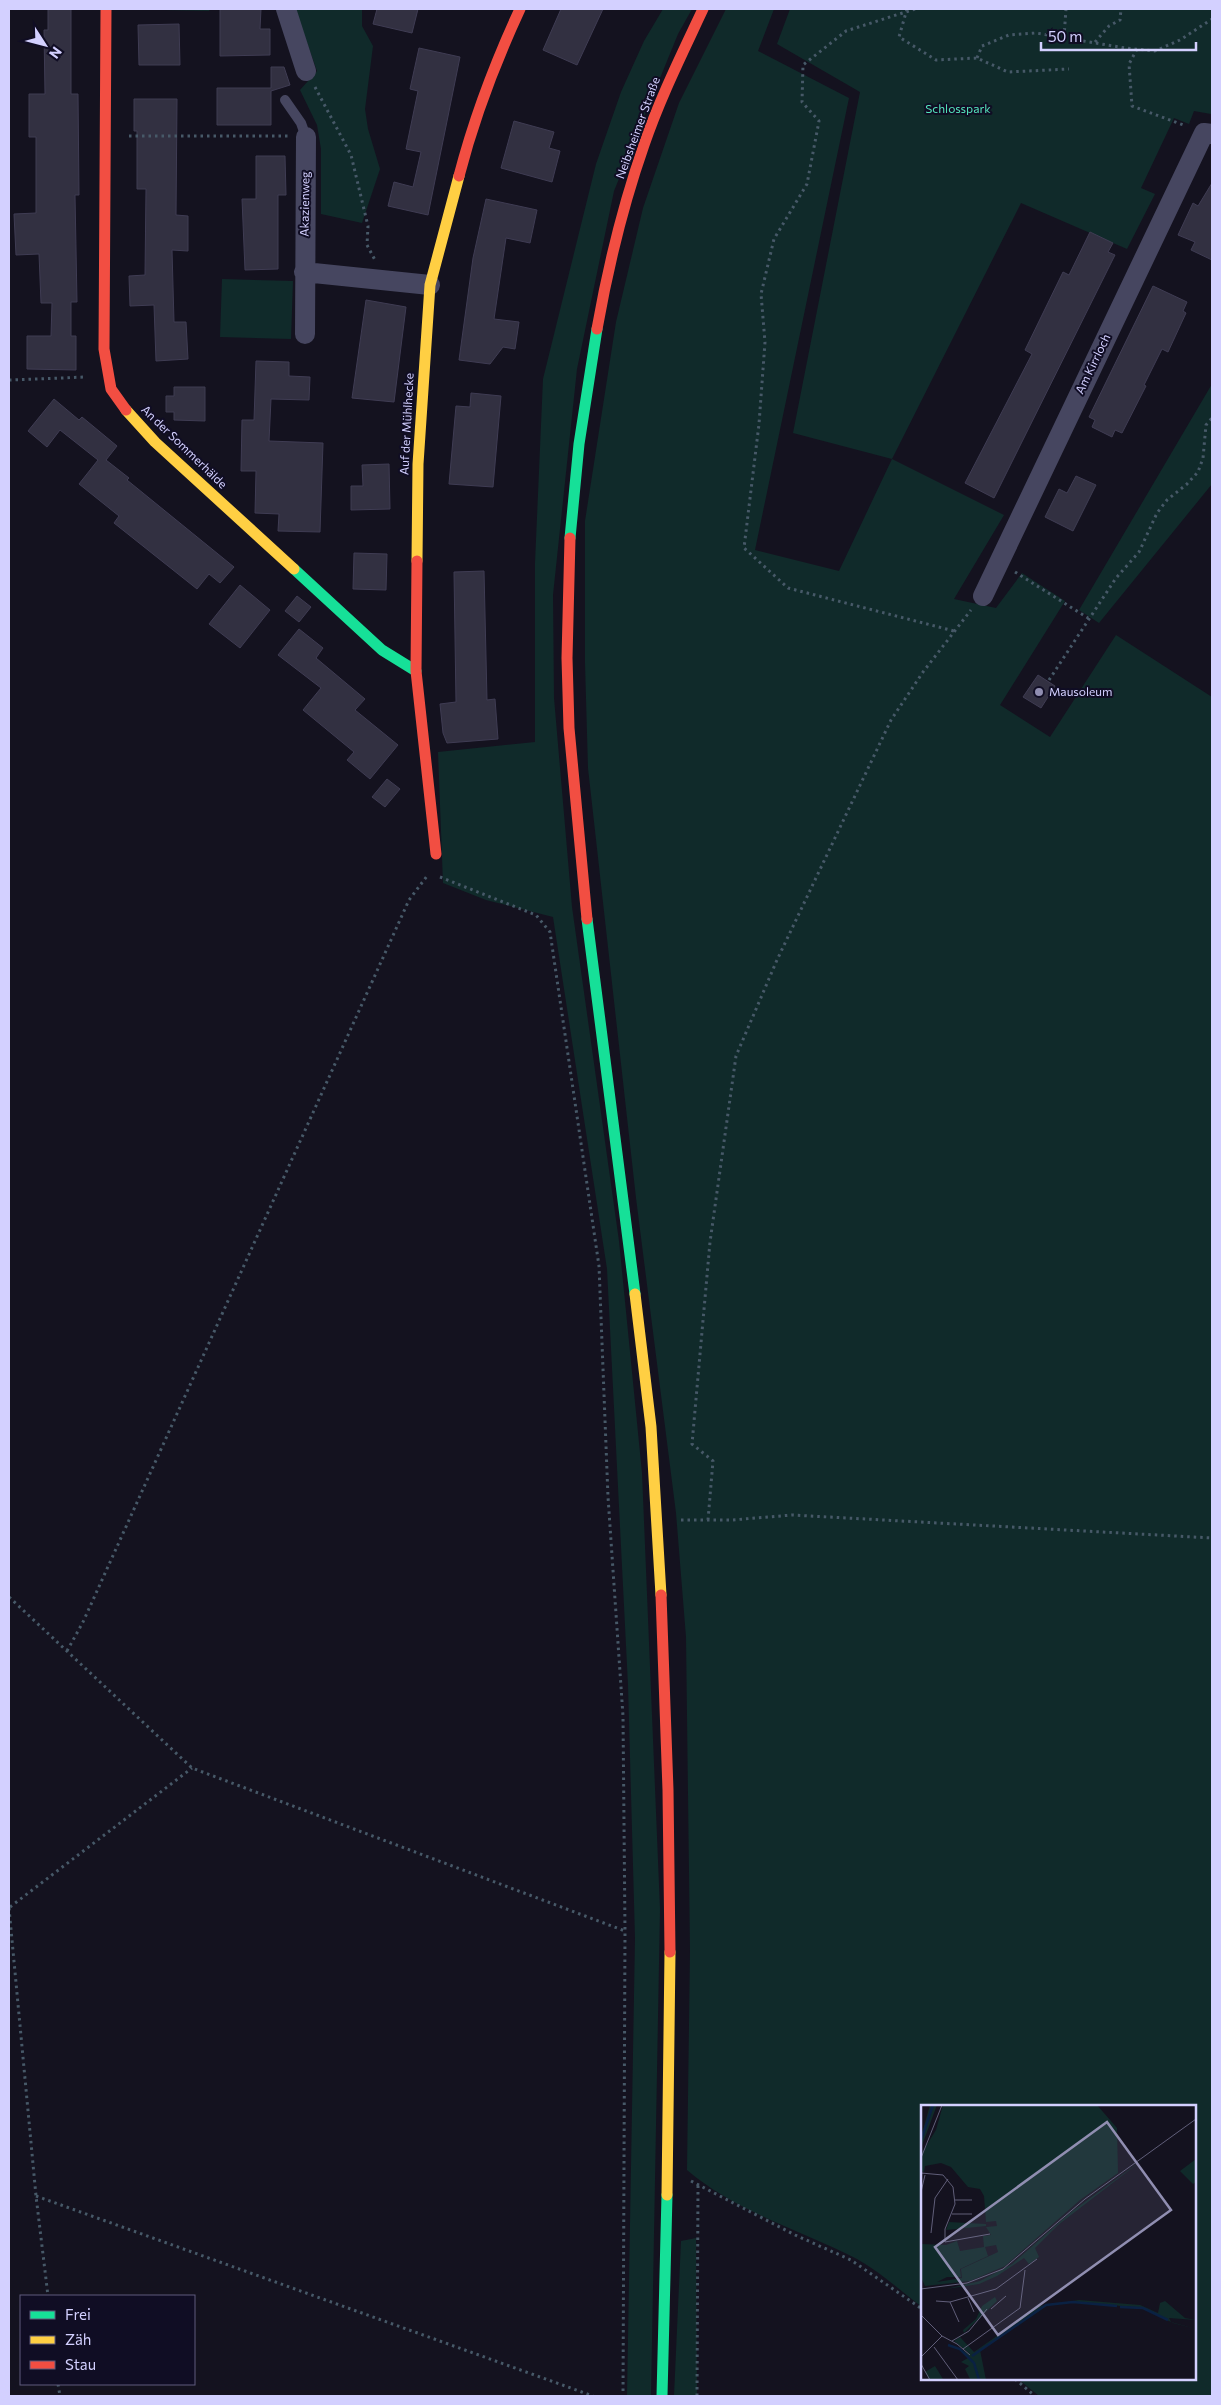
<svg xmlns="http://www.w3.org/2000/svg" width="1221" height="2405" font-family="Commissioner,sans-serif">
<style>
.green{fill:#102a2a}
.building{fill:#323041;stroke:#3f3c53}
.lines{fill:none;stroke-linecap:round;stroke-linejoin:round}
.path{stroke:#475968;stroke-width:3;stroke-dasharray:2.5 4;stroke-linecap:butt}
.lane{stroke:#464660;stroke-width:10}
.street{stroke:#464660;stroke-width:20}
.fast{stroke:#16e098;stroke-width:11}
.slow{stroke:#ffcf43;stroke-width:11}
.jam{stroke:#f24e42;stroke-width:11}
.poi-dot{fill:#908eb1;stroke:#100d24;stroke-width:2}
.labels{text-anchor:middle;stroke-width:4;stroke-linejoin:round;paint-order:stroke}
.park-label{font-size:12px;fill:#55e6bd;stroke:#100d24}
.street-label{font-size:12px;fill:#d3d0ff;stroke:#100d24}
.poi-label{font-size:12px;fill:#d3d0ff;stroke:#100d24;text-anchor:start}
.inset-river{fill:none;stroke:#0a2143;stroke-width:2.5}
.inset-road{fill:none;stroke:#605e79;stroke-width:1}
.view{fill:#908eb1;fill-opacity:0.15;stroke:#908eb1;stroke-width:2.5}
.inset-edge{fill:none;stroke:#d3d0ff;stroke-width:2.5}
</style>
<rect width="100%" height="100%" fill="#14121f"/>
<path class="green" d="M119,9H210L209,11Z
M295,9H362V26L373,46L365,109L368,129L380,169L362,223L321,214V149L317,125L300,90L317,71Z
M663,9H692L678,34L614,191L577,369L553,595L554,698L572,907L619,1241L642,1473L660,1909L651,2396H627L635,1938L628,1685L607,1269L553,917L486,900L443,883L438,752L535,742V563L543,379L596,164L621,92L644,41Z
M726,9H774L758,51L849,98L755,550L839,571L892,459L793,433L860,92L777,44L790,9H1212V111L1211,114L1194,111L1189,124L1174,118L1141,188L1155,194L1127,249L1021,203L892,459L1004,515L954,599L996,608L1022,573L1065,601L1000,705L1050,737L1116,635L1212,697V2396H1039L1018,2379H1195V2106H922V2307C901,2291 880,2272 857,2259C801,2230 736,2212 687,2170L690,1951L686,1637L676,1513L636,1198L588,768L585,663V521L616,322L643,208L679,103Z
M222,279L293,281L291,339L220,337Z
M1212,384V484L1099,623L1079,610Z
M696,2238L697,2396H674L681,2241Z"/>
<path class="building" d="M48,9H71V94H78L79,195H75L77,302H71V336H76V370L27,369V336H51L52,303H41L39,254L16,255L14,214L36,213V137H29V94H45L44,30H48Z
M220,9H261L260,29H270V55L220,56Z
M377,9H418L412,33L373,24Z
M561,9H603L577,65L543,50Z
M179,24L180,65H139L138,25Z
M419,48L460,57L428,215L388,206L394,182L413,187L421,152L406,149L418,91L410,89Z
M271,67H284L290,85L271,91V125H217V88H271Z
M134,99H177L176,215L188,216V251L172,250L174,322H186L188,359L156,361L154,305L130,306L129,276L145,275L146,189H137V131H134Z
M514,121L554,132L549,148L560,151L552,182L501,168Z
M256,156H285L286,195H278V269L245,270L242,199H256Z
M1212,183V260L1191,250L1195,242L1178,235L1193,203L1198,206Z
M486,199L537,210L530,243L506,238L494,319L519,322L515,349L503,347L490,364L459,360L473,258Z
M1090,232L1113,243L1108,252L1115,255L994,498L965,483L1032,354L1025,350L1063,272L1069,275Z
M1153,286L1187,302L1183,311L1186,313L1168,352L1162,349L1144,385L1146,386L1122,433L1115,430L1112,437L1092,427L1095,420L1089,417Z
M366,300L406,307L394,402L352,398Z
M256,361L289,362V376L310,377L309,400L271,399L269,441L323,443L320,532L278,531L279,514L255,513L256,471H241L242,420H254Z
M174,387H205V421L174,420V412H166V396H174Z
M471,393L501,396L493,487L449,484L456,406L470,407Z
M54,399L79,420L82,417L117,446L106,460L129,478L127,480L234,567L220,583L209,574L197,589L114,523L119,516L79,484L98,460L60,430L47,447L28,431Z
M389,464L390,509L351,510V486H363L362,465Z
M1076,476L1096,485L1073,531L1045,517L1059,489L1067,493Z
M354,553L387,554L386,590L353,589Z
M484,571L487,700L495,699L498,739L447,743L443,733L440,704L456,702L454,572Z
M240,585L270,610L240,648L209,624Z
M297,596L311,607L299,622L285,611Z
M299,629L323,648L316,658L365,699L355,710L398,745L370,779L347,760L354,752L303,710L321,688L278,655Z
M1038,675L1055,686L1041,708L1023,697Z
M387,779L400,789L385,807L372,797Z"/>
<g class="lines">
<path class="path" d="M907,9L899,37L936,60L977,58L1008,72L1069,69
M915,9L846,31L803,65L802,102L819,121L807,184L774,239L761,294L765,342L759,424L744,548L788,588L954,631
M1064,37L1066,9
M1095,42L1109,26L1120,20L1121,9
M1137,49L1129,64L1132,106L1186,126
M977,58L982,46L1009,35L1036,33L1125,48L1155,51L1180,40L1212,19
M315,87L351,155L368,226L367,245L375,260
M129,136H288
M9,380L86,377
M1015,572L1088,618
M1049,680L1116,578L1139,552L1157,513L1167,500L1187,484L1198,472L1203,458L1206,425L1212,418
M440,877L536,915L550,932L599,1266L608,1497L623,1716L625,1931L623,2396
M681,1520H732L792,1515L1212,1538
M708,1520L713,1461L692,1444L710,1242L736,1056L777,960L891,720L923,672L971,610
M9,1597L192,1768L625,1931
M67,1651L83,1622L409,900L427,876
M10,1907L192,1768
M9,1908L36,2196L48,2296
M691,2181L795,2235L851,2260L922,2309
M36,2196L593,2396
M1015,2379L1035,2396
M58,2384L60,2396
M697,2396L698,2185"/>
<path class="lane" d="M285,100L301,123L306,137"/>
<path class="street" d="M286,9L306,71
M304,272L430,285
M305,334L306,137
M983,596L1204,133L1212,134"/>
<path class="fast" d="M570,538L579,444L597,329
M294,569L382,650L416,671
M587,919L635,1294
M662,2396L667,2195"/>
<path class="slow" d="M126,410L155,442L294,569
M417,561L418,464L430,285L459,176
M635,1294L651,1427L661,1595
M667,2195L670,1952"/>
<path class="jam" d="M106,9L104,349L111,389L126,410
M459,176C474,118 495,63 520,9
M597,329C608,267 623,205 644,145C660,98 682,54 703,9
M570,538L567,658L569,728L587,919
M417,561L416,671L436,854
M661,1595L668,1790L670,1952"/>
</g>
<circle class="poi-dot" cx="1039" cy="692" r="5"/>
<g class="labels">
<g class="park-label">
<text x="958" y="113">Schlosspark</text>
</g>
<g class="street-label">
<text transform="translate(638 128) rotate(-70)" y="4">Neibsheimer Straße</text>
<text transform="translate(305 204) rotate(-89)" y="4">Akazienweg</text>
<text transform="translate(1093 364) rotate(-64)" y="4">Am Kirrloch</text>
<text transform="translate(407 424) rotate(-87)" y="4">Auf der Mühlhecke</text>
<text transform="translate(184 447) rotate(44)" y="4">An der Sommerhälde</text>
</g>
<g class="poi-label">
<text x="1049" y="696">Mausoleum</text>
</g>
</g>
<g transform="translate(921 2105)">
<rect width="275" height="275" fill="#14121f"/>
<path d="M9,0H16L0,43V32ZM22,0H176L196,23L197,68L159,95L84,161L49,176L4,181L0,172V139L25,140L36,136L39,146L63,142L62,131L70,130L65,122L76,121L75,116L65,117L63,91L59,84L47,82L30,62L20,58L4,61L3,67L0,66V49L15,25ZM75,140L77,147L40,164L41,173L16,177L26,172H40L39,164L67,151L64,142ZM224,53L137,120L114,143L118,152L108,159L103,153L76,171L58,179L25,184L59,176L91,159L150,107ZM275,54V77L272,79L259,66ZM28,117L65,119V121L25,125ZM74,192L76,196L43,228L42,225L55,214L61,201ZM158,195L219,200L237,208L239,198L244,196L264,213L275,215L248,213L250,217L275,224L252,218L221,203L157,197L127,200L59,245L65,275L49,274L44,264L48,261L40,257L47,253L39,244L49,249L33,236L39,232L53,247L119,201ZM14,261L22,274L21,275H8L4,267Z" fill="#102a2a" fill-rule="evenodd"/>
<path class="inset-river" d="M0,35L12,0M199,202L222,203L247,215M27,240L39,244L53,258L58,275M51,251L125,200L152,197L196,201"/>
<path class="inset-road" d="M0,53L21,0M0,68L22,70L32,82L34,99L24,124V137L69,129M0,87L4,70M34,95H51M31,109H51M10,128L14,93L27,74M0,184L46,178L82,164L164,94L275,14M47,193L53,207M15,196L29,197L75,184L116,154M29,197L38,217M70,204L85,191M0,210L21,231L36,239L49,250M31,236L48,226L66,204M13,242L37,275M42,244L99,203L104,165M0,252L21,231M0,259L9,275"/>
<path class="view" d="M186,17L250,105L77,230L14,142Z"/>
<rect width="275" height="275" class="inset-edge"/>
</g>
<rect width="1221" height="2405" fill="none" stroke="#d3d0ff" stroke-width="20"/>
<rect x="20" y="2295" width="175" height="90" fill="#100d24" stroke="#5e5b7c"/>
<rect x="30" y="2311" width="25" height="8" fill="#16e098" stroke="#5e5b7c"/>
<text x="65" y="2320" font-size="15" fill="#d3d0ff">Frei</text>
<rect x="30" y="2336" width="25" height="8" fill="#ffcf43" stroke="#5e5b7c"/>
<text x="65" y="2345" font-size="15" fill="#d3d0ff">Zäh</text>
<rect x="30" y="2361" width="25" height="8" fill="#f24e42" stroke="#5e5b7c"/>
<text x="65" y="2370" font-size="15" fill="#d3d0ff">Stau</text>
<g transform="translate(45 45) rotate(126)" stroke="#100d24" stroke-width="4" paint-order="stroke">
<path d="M0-4L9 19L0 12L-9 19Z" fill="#d3d0ff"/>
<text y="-8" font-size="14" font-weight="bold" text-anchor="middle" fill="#d3d0ff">N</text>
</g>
<path d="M1041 42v8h155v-8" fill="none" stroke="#d3d0ff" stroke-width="2.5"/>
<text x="1048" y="42" font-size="15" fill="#d3d0ff" stroke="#100d24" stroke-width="4" paint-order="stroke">50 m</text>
</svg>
